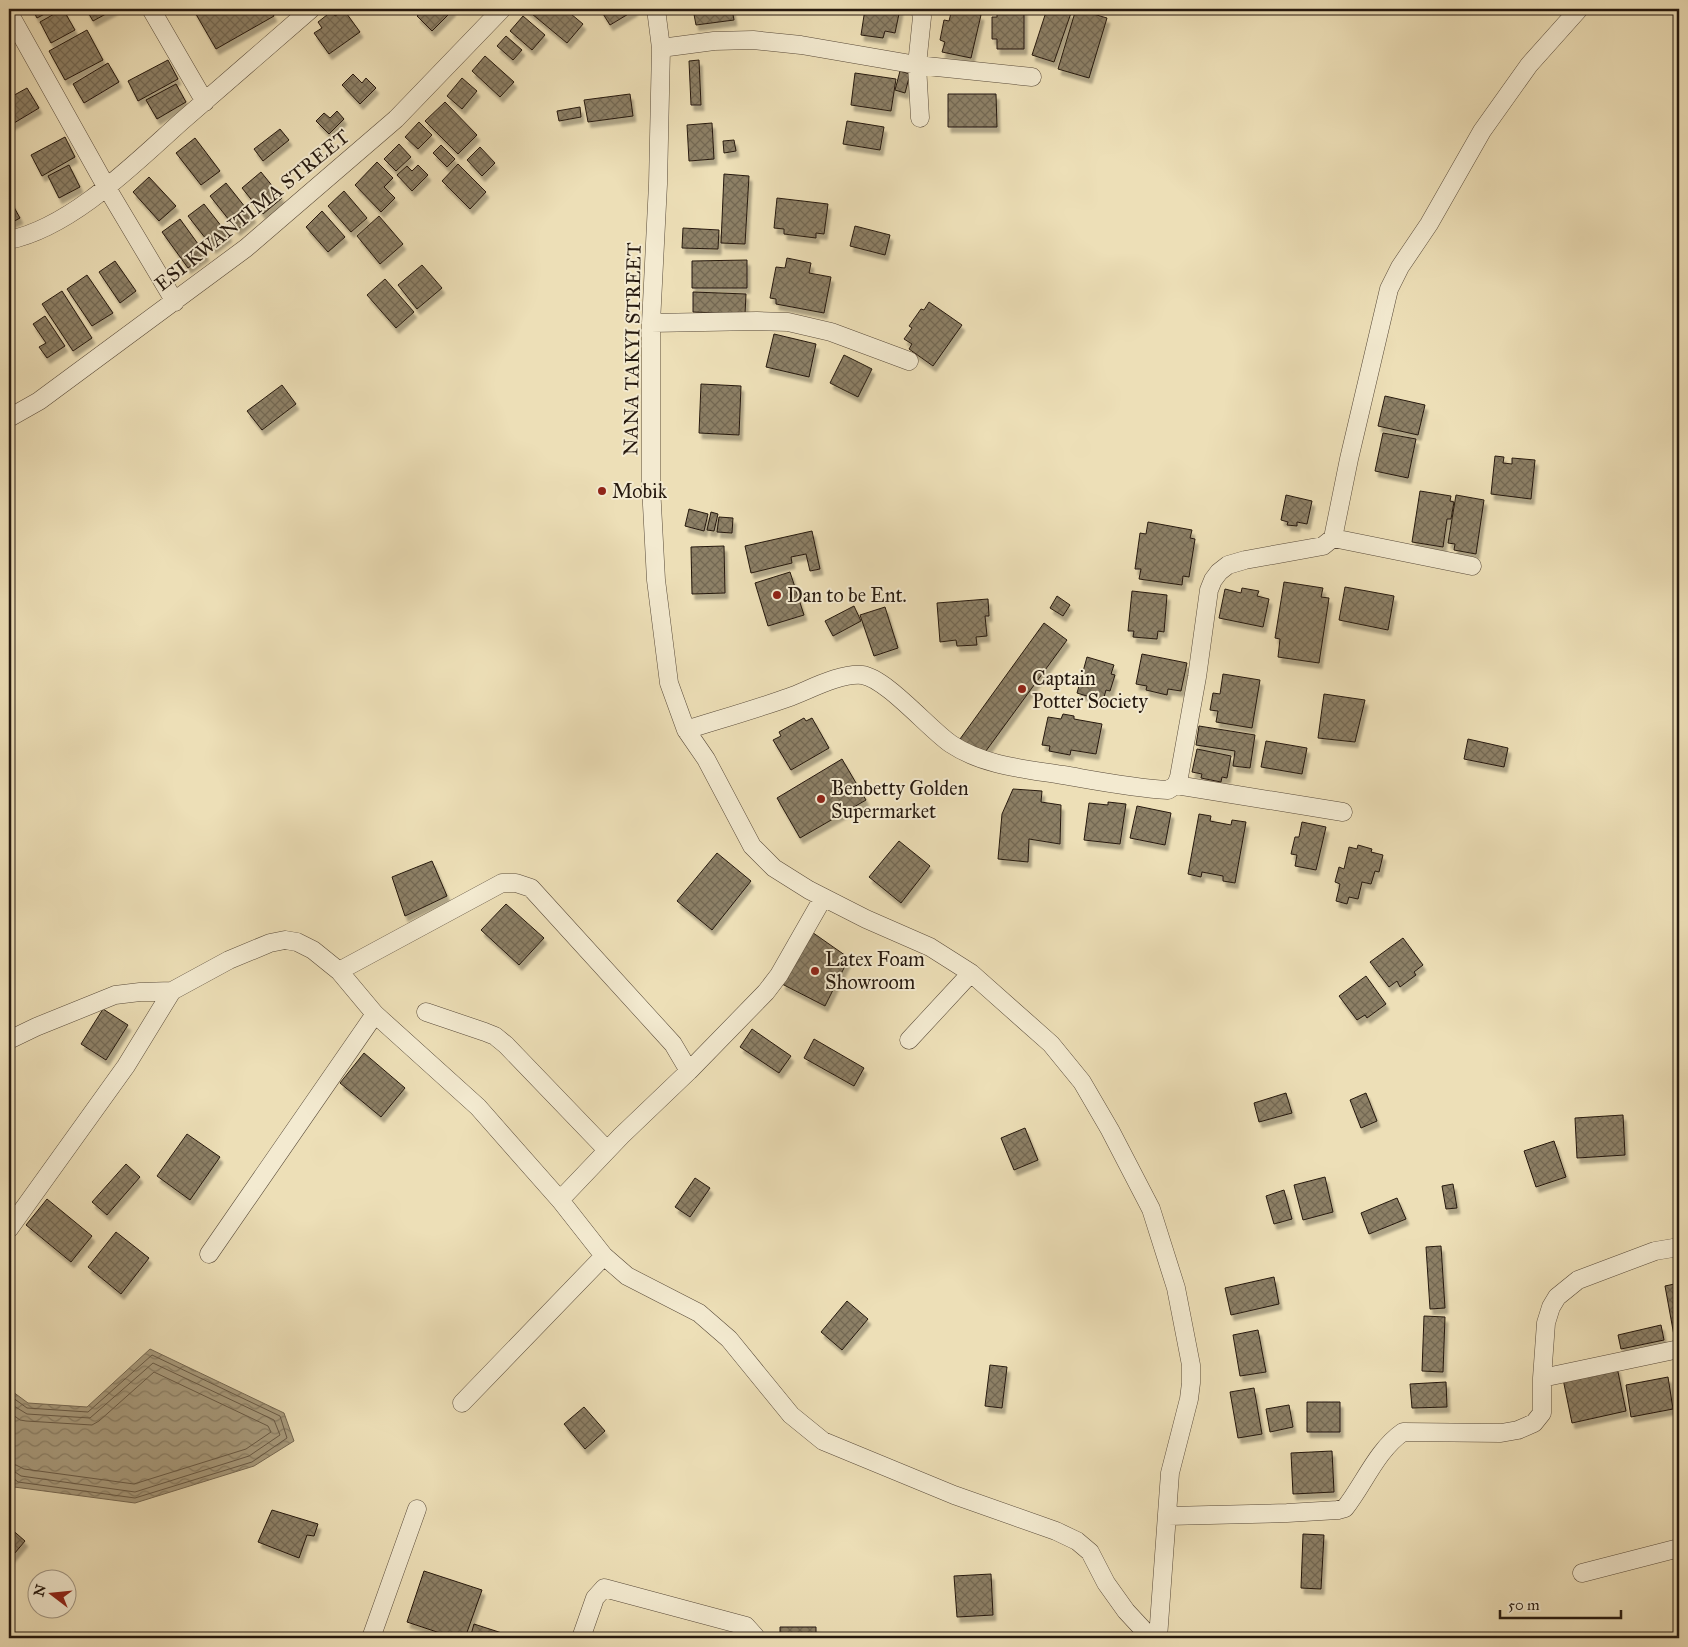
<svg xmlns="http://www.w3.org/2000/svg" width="1688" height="1647" font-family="'IM FELL Great Primer',serif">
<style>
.water{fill:url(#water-waves);stroke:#756852}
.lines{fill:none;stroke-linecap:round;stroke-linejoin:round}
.shore{stroke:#685a46;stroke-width:1}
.building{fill:url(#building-cross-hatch);stroke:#26190f;filter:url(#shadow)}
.minor-casing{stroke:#584a39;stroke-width:19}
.minor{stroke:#f3ead0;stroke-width:18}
.poi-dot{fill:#8f2418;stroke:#f3ead0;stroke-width:2}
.labels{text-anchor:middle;stroke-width:4;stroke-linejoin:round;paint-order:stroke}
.street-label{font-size:20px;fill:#26190f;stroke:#f3ead0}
.poi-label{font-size:20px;fill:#26190f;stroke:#f3ead0;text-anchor:start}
</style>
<defs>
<pattern id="water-waves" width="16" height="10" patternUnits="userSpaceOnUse" patternTransform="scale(1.25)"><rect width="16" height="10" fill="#a99c7e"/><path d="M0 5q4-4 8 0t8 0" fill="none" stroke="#897e66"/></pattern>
<pattern id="building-cross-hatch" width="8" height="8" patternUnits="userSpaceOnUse" patternTransform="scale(1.25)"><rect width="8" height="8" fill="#8d8066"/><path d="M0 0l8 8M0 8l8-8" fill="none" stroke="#736852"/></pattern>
<filter id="shadow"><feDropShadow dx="3" dy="5.5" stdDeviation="1" flood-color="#0004"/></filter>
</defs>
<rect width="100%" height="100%" fill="#eddfb7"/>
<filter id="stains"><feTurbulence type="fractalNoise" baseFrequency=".004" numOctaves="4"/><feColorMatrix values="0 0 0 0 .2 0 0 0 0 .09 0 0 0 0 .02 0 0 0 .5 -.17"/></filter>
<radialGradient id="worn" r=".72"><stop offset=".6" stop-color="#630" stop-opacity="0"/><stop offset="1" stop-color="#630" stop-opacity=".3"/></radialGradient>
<path class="water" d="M150,1349L284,1413L294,1441L254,1466L135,1503L14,1487L9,1481V1389L28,1403L87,1407Z"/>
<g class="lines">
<path class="shore" d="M9,1395L27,1408L88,1412L152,1355L280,1416L287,1438L252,1462L135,1498L18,1482L13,1478H9
M9,1403L27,1414L90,1418L153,1363L274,1420L280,1435L249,1456L135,1492L21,1476L15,1472L9,1471
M9,1412L20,1420L26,1421L92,1425L99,1421L154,1372L268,1426L271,1432L246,1449L134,1484L24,1469L16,1465L9,1464"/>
</g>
<path class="building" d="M32,9H54L37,18Z
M63,9L75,30L51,43L40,22Z
M86,9H115L93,21Z
M193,9H270L274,16L216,49Z
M425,9H451L453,10L432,31L417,16Z
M526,9H565L583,24L567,43Z
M600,9H634L635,10L610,25Z
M693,9H732L734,20L696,25Z
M865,9H900L895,33L885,31L883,38L861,35Z
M952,9L981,15L971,58L942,52L945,42L940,40L944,20L949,21Z
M997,9H1024V49H997V39H992V17H997Z
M1047,9H1060L1071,13L1054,62L1032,55Z
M1076,9L1107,18L1089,78L1058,69Z
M344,10L360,32L329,54L314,33L322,28L318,22L332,11L335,16Z
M523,16L545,35L532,50L510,31Z
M87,30L103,60L65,80L49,51Z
M506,36L522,50L513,60L497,46Z
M485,56L514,82L500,97L472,71Z
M168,60L178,79L138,101L128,81Z
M699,60L701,105H691L689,61Z
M108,63L119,82L84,103L73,84Z
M900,71L910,74L905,93L895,90Z
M855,73L896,79L891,111L851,105Z
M353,74L362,83L366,78L376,88L360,104L342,85Z
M462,78L477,91L462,109L447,96Z
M176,84L186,102L157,119L146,100Z
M27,88L39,108L9,126V98Z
M630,94L633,116L588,122L584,100Z
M948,94H996L997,127H948Z
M445,102L477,135L458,154L425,121Z
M580,107L581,117L559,121L557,111Z
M337,111L344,119L329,134L316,121L324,113L330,118Z
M847,121L884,127L880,150L843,144Z
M419,122L432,135L418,149L405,137Z
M712,123L714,159L689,161L687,125Z
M280,129L289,140L263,161L254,149Z
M65,137L75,157L42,176L31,155Z
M195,138L220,171L201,185L176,153Z
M734,140L736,151L724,153L723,141Z
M399,144L411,157L396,171L384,159Z
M441,145L455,159L447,167L433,153Z
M480,147L495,163L482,176L467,160Z
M377,162L393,178L384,187L395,198L381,212L355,185Z
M458,164L486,192L470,209L442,181Z
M69,165L80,187L59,198L48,176Z
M418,165L428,175L412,191L397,175L407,166L412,171Z
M261,172L282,198L263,214L242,188Z
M724,174L749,176L745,244L721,243Z
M149,177L176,206L159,221L133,192Z
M226,183L253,217L237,230L210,196Z
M344,191L367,218L351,232L328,206Z
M777,198L828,204L824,234L816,233V238L784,234V229L774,228Z
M10,200L20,218L9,224V201Z
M204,204L229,236L213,248L188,216Z
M322,211L345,237L328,252L306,227Z
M379,216L403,244L380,264L357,236Z
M180,219L206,255L188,268L162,232Z
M855,226L890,235L885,255L850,246Z
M683,228L719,230L718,249L682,248Z
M787,258L811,263L809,273L831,277L824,313L776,304V299L770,298L776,267L785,268Z
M747,260V288H692V261Z
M115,261L136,291L120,303L99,272Z
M422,265L442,288L417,309L398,285Z
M87,275L113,313L92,326L67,289Z
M385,279L414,312L396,328L367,295Z
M62,291L92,338L73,351L42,304Z
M693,292L746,294L745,314L693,312Z
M929,302L962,325L933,366L909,349L912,344L904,339L912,328L909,326L921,309L924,310Z
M45,316L65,346L47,358L39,347L46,343L33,324Z
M774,334L816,344L809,377L766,367Z
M844,355L872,369L858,397L830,383Z
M701,384L741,386L739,435L699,433Z
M282,385L296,404L262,430L247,411Z
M1385,396L1425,405L1418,435L1378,426Z
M1383,433L1416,439L1408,478L1375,471Z
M1495,456L1504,457L1503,463L1512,464V458L1535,460L1531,499L1491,494Z
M1420,491L1451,496L1450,501L1454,502L1451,519H1447L1443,547L1412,542Z
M1286,495L1312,501L1307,524L1297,522V526L1287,525L1288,522L1281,520Z
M1456,495L1484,500L1476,554L1454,550L1455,544L1448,543Z
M689,509L708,514L704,531L685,526Z
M711,512L718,514L714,531L707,530Z
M719,517L733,518L732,533L717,532Z
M1148,522L1192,530L1190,538L1195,539L1189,577L1183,576L1182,585L1139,579L1141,569H1135L1140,533L1146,534Z
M812,531L820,569L810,571L806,554L791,557L792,563L751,573L745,546Z
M724,546L725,593L692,594L691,547Z
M790,572L804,615L768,626L755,583Z
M1284,582L1323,588L1321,597L1329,598L1319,663L1278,657L1280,639L1275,638Z
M1345,587L1394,596L1388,630L1339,620Z
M1242,588L1259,591L1257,596L1269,599L1263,627L1219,618L1225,589L1241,593Z
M1132,591L1167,595L1164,632L1158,631L1157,639L1133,637L1134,631H1128Z
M1057,596L1070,605L1063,616L1050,608Z
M988,599L989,616H985L987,636L976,637L977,645L957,646L956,640L940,642L937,603Z
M854,606L861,621L833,636L825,621Z
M885,607L898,648L874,656L860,615Z
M1044,623L1067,640L983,755L960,739Z
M1142,654L1187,663L1181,691L1168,689L1167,695L1146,690L1147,686L1136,684Z
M1087,657L1114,665L1111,674L1115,675L1110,691L1106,690L1103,701L1077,693Z
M1223,674L1260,680L1252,728L1216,722L1218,711L1210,710L1213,693L1220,694Z
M1324,694L1365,700L1355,742L1318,738Z
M1063,714L1074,716V719L1102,724L1096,754L1071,750L1070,755L1049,751L1050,746L1042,745L1048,717L1061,719Z
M804,718L806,721L812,718L829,748L791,770L773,740L781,736L779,732Z
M1199,726L1255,735L1250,768L1233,766L1235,751L1196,745Z
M1468,739L1508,748L1504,767L1464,759Z
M1266,741L1307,748L1302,774L1261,767Z
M1197,749L1231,756L1227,778L1222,777L1221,782L1201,778L1202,774L1192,772Z
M842,759L866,800L800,838L777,798Z
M1013,789L1042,791L1041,802L1061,805L1060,844L1029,839L1028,862L998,859L1002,814Z
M1108,802L1126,804L1120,844L1084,840L1089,803L1108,805Z
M1137,806L1171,813L1165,845L1130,838Z
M1199,814L1211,816L1210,821L1231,825L1232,820L1246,822L1235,883L1223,881V876L1202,872L1201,877L1188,874Z
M1302,822L1326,827L1316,870L1295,866L1297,855L1291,854L1295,837H1299Z
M899,841L930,866L901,903L869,877Z
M1358,845L1372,849L1371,852L1383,855L1379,872L1375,871L1371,884L1362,882L1358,899L1349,897L1347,904L1336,901L1340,884L1335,882L1339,867L1344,869L1349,847L1357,849Z
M717,853L751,881L712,930L677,901Z
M432,861L447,896L405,916L392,877Z
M506,904L544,938L519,965L481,930Z
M809,930L849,958L825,1006L782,984Z
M1403,938L1423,965L1414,972L1416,975L1400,987L1397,981L1389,987L1370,962Z
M1366,976L1386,1004L1367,1018L1365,1015L1357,1020L1339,996Z
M103,1009L128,1025L106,1060L81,1044Z
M752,1029L791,1056L779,1073L740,1047Z
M814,1039L864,1068L854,1086L804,1058Z
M364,1053L405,1088L381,1117L340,1083Z
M1286,1093L1292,1113L1259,1122L1254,1103Z
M1366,1093L1377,1121L1361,1128L1350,1100Z
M1623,1115L1625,1155L1577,1158L1575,1118Z
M1025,1128L1038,1160L1014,1170L1001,1138Z
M187,1134L220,1157L190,1200L157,1176Z
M1554,1141L1566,1177L1536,1187L1524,1151Z
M126,1164L140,1177L107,1215L92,1202Z
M1325,1177L1333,1212L1303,1220L1294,1185Z
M695,1178L710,1188L690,1217L675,1207Z
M1453,1184L1457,1208L1446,1209L1442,1186Z
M1284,1190L1292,1219L1274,1224L1266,1196Z
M1397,1198L1406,1219L1369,1234L1361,1213Z
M47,1199L92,1236L71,1262L26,1225Z
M116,1232L149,1258L121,1294L88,1267Z
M1441,1246L1445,1308L1430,1309L1426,1247Z
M1274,1277L1279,1304L1231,1315L1225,1288Z
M1679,1283V1340L1675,1341L1665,1286Z
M847,1301L868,1319L842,1350L821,1332Z
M1424,1316L1445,1317L1443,1372L1422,1371Z
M1661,1325L1664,1340L1621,1349L1618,1335Z
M1258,1330L1266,1372L1240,1376L1233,1335Z
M990,1365L1007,1367L1002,1408L985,1406Z
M1617,1367L1626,1411L1572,1423L1563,1379Z
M1668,1377L1673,1409L1631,1417L1626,1385Z
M1446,1382L1447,1407L1412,1408L1410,1384Z
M1254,1388L1262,1434L1238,1438L1230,1392Z
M1307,1402H1340V1432H1307Z
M1289,1405L1293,1427L1270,1432L1266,1409Z
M584,1407L605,1431L585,1449L564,1424Z
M1332,1451L1334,1492L1293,1494L1291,1453Z
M272,1510L318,1524L314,1536L307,1535L299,1558L258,1542Z
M9,1527L25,1541L9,1560Z
M1303,1534L1324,1535L1321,1589L1301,1588Z
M424,1571L482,1590L465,1638H455L407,1622Z
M991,1574L993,1615L957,1617L954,1576Z
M474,1624L505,1634L504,1638H470Z
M780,1627H816V1638H780Z"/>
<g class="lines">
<defs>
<path id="minor" d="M151,9L205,102
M656,9L661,48L658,184L651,323V486L656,580L669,683L686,730L706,759L752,846L774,868L809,890L866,919L930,947L971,973L1051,1044L1082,1082L1110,1130L1151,1209L1176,1288L1191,1365V1383L1189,1399L1170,1473L1158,1638
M9,13L107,188L175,302
M661,48L714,41L753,40L801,45L917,65L1032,77
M920,118L917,65L922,17L920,9
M9,240C72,227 135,163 182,121C225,84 268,46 311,9
M651,323L757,321L788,322L831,332L909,361
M9,418L39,401L246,248L396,119L502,9
M1333,538L1472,566
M686,730C721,719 756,709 790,697C811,689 840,673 862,675C886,678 929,729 951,744C984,766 1026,769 1063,775C1098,781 1133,788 1168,790L1176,785L1179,777L1197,677L1209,590L1213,580L1219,572L1228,565L1245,560L1323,546L1333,538L1349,459L1389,289L1400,267L1429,224L1482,131L1529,65L1579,9
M1176,785L1343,812
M339,971L502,883H516L531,888L673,1044L689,1071L621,1136L560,1200
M426,1012L485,1032L495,1036L506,1045L607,1150
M9,1040L36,1027L115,995L140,992L172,991L229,960L270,943L285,940L297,942L313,950L339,971L375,1014L478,1107L560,1200L604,1256L627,1276L699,1313L729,1339L791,1415L823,1441L954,1495L1056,1531L1077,1541L1090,1552L1106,1583L1126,1611L1151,1638
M909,1040L971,973
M689,1071L766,992L779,975L823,898
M9,1229L126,1066L172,991
M209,1254L375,1014
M1542,1378L1679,1349
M462,1403L604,1256
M1168,1516L1287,1513L1338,1510L1345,1508C1364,1484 1377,1450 1403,1432L1501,1433L1518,1430L1534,1423L1542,1413V1378L1546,1323L1551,1307L1557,1297L1578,1280L1655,1251L1679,1247
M1582,1573L1679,1548
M371,1638L417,1509
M581,1638L595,1598L604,1588L746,1626L755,1636L754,1638"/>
</defs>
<use href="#minor" class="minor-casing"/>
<use href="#minor" class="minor"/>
</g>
<g class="poi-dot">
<circle cx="602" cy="491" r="5"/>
<circle cx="777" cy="595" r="5"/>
<circle cx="1022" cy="689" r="5"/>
<circle cx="821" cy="799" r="5"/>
<circle cx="815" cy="971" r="5"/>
</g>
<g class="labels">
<g class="street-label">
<text transform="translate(252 210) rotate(-39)" y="7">ESI KWANTIMA STREET</text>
<text transform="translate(632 349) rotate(-89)" y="7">NANA TAKYI STREET</text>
</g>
<g class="poi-label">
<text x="612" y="498">Mobik</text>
<text x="787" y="602">Dan to be Ent.</text>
<text x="1032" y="685">Captain<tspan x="1032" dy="23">Potter Society</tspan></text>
<text x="831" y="795">Benbetty Golden<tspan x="831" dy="23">Supermarket</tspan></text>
<text x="825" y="966">Latex Foam<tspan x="825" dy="23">Showroom</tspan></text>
</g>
</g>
<rect width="1688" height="1647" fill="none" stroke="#eddfb7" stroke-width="30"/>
<rect x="10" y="10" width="1668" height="1627" fill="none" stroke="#26190f" stroke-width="2.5"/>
<rect x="15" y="15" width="1658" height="1617" fill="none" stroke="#26190f"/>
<g transform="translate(52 1594) rotate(286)"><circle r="24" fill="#f3ead0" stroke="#a19683"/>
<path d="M0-4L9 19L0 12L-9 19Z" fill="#8f2418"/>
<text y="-8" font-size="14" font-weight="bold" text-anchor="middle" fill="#26190f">N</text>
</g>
<path d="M1500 1610v8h121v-8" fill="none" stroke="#26190f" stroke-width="2.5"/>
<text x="1508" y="1610" font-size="15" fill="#26190f" stroke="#f3ead0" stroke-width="4" paint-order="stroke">50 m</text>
<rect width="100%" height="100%" filter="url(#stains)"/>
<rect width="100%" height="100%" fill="url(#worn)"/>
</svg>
